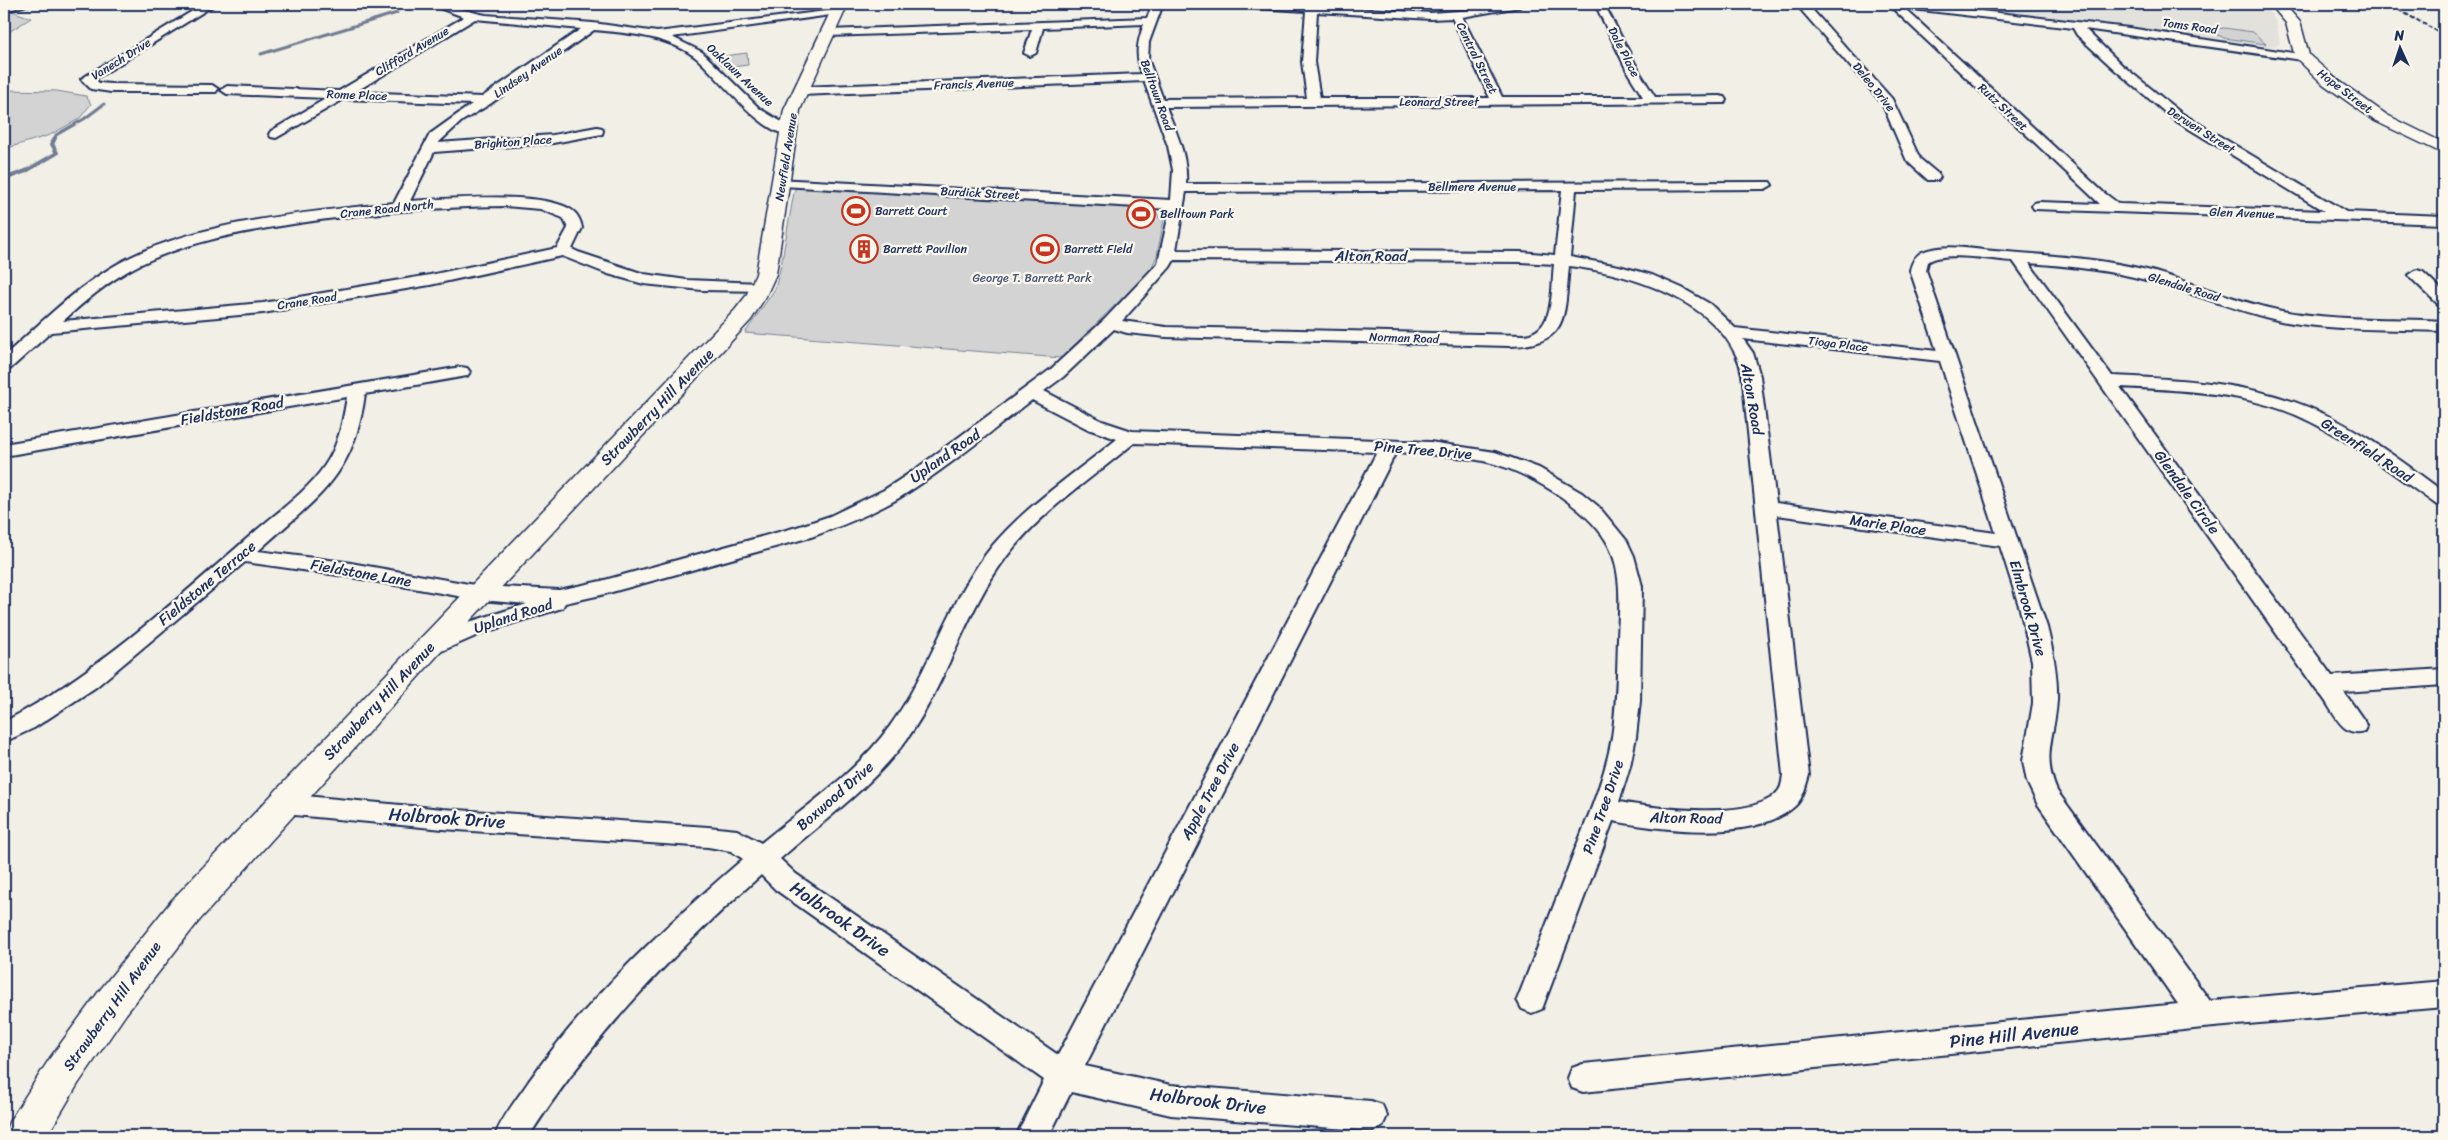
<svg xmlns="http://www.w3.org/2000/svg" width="2448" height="1140" font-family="Sriracha,sans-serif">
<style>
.built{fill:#e2e1dc}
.green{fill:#d2d3d2;stroke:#768198}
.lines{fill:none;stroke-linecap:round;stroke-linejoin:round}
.stream-far1{stroke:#707b93;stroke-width:3}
.stream{stroke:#707b93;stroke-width:4}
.minor-casing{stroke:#1b2f5e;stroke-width:4}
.major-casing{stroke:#1b2f5e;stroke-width:3}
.minor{fill:#fbf7ec;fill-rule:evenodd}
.major{fill:#fbf7ec;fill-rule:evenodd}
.rail{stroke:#1b2f5e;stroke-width:2;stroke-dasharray:4.5 2;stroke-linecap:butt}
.labels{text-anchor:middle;stroke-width:4.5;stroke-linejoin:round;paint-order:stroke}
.far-street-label{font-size:12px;fill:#1b2f5e;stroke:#fbf7ec}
.far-poi-label{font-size:12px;fill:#1b2f5e;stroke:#fbf7ec;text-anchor:start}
.far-park-label{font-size:12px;fill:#49587b;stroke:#fbf7ec}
.street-label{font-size:15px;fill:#1b2f5e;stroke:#fbf7ec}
.near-street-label{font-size:18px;fill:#1b2f5e;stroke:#fbf7ec}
</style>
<rect width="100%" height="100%" fill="#f2efe6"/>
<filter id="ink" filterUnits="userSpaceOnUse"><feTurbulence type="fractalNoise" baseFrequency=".02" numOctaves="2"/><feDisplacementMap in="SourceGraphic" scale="10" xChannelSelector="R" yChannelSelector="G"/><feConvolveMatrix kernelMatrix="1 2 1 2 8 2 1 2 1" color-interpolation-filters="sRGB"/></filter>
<g filter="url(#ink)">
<path class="built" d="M1933,4H2262L2276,21L2280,43L2275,46H2259L2112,25Z"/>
<path class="green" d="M9,10L31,18L4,35V11Z
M2224,28L2253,32L2266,44L2224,38L2214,33L2216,29Z
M747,53L748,65L725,68L715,57Z
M4,90L57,91L86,96L91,104L79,119L50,135L4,149Z
M803,186L1140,207L1156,210L1159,218L1164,219L1157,256L1150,271L1061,358L745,333L775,289L781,266L794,192L796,188Z"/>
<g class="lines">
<path class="stream-far1" d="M261,54L397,13
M54,140L56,135L84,119L104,104"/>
<path class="stream" d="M4,179L26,171L57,153L52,144L55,138"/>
<defs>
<path id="minor" d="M12,4H29L4,12V6Z
M204,4H216L95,79L99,83L111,84L212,85L218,89L216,92H111L91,89L81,79Z
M433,4C451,4 468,12 486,15L593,23L657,32L842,9L843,11L838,14L672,37L702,52L760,109L792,128L793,131L792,134C765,140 715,72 694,56C666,36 628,33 594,30L490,104L462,121L438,143L553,135L597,127L602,128L603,131L602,134L553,143L434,152L410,201C445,199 546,190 573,211C578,215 581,222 582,228L572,249L578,252L644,274L687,280L760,283L768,288L766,291L702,290L644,284L608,274L562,256L430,285L263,313L51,332L10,369L4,370V356C38,326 70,293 109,269C184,222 307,212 394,203L430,134L472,104L344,99L276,138L271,137L269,134L271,131L327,98L227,94L221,90L227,86L339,91L464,17L434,6ZM475,19L581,29L482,97L355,92ZM505,206L540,209L563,218L568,228L557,248L430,275L263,303L63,321C86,300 111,279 139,265C187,242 241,232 293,224C364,213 433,207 505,206Z
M1153,4H1163L1149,42L1148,59L1163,99L1307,98L1302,62L1306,11L1238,7L1233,4H1285L1431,13L1472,10L1504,4H1524L1519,7L1462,17L1502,97H1643L1628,73L1598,10L1593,4H1604L1640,73L1655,97L1720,96L1724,97L1726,100L1724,103L1166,107C1176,132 1188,156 1186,184L1770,182L1772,185L1765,189L1576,190L1570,257L1619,266L1652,275L1682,288L1710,304L1735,328L1937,351L1910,270C1912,262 1915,256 1922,252C1944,243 1971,249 1994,251C2046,255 2100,258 2151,271C2195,283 2237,302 2282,311C2335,321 2390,318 2444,321V331C2390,329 2334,331 2281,321C2235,311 2191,292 2146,280C2108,270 2068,266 2029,263L2112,376C2178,379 2246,382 2308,407C2358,427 2401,461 2444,492V507L2437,505C2392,473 2348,438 2296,415C2241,392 2179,390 2120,387L2332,676L2444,669V685L2344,692L2367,725L2364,731C2339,739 2332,704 2317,691L2013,261C1993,260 1943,250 1928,262L1926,270L2047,627C2053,651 2058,675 2057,700C2055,736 2041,755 2057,791L2210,1001L2444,981V1007L2203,1028L1583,1092L1572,1088L1568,1078L1572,1068L1583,1064L2178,1004L2037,803L2027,782L2023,761L2033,703L2032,661L2020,609L2000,546L1777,515L1809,775C1806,785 1803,799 1795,806C1754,843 1662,830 1613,821L1542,1009L1532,1013L1522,1009L1517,1000C1536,952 1555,903 1573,855C1588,817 1605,778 1612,737C1617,704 1617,671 1618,638C1619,607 1623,575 1609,546C1589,507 1524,469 1483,461C1454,455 1425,454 1396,452L1085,1066L1171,1085L1371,1101L1382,1105L1387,1116L1382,1127L1371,1131L1171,1115L1071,1092L1049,1136H1016L1044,1080L776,890L761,875C673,953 593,1036 529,1136H495C502,1117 517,1099 529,1081C588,997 665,926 743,859L731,851L708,847L443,829L284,814L275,811L271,804L275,797L284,794L443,809L708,827L737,830L761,843C806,806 855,774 890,726C931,670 948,600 993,545C1028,504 1075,473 1117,439L1088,429L1032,400C989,433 946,469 899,498C872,514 841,526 811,537L601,595L565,603L562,608L485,632L430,656L422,654L419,648L422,642L469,622L527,604L480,600L345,576L245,562L96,687L34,728L4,742V722C92,676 176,601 251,535C276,513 306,493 325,465C339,445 343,420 347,397L4,456V444L461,367L467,368L470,372L467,376L365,394C354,478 317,497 258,551L345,562L480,586L559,590L601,581L797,527L830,516L884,490L913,471L1051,369L1105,319L1158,263L1170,209L782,186L777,185L775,182L777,179L1171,200L1173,170L1168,146L1144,81L800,95L794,91L800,87L1142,74C1135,55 1137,43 1144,24L1043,28L1036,53L1030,56L1024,53L1032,29L828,36L822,33L828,30L1147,18ZM1317,12L1431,19L1452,18L1490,98H1320L1314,62ZM1562,190L1555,255L1521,252L1176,250L1186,192ZM1174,260L1521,262L1554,264C1551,287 1556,331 1525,335L1166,327L1122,321L1170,267ZM1569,266C1627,273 1710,298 1736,355C1742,367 1743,380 1744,393L1783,775C1782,780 1782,786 1779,790C1758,822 1652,808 1619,802L1630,766L1636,737L1640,701L1642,586L1634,556L1627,541L1599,507L1582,493L1539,468L1495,452L1430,442L1132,431L1102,421L1044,391L1063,377L1114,329L1127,333L1166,337L1509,346C1570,345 1564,315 1569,266ZM1743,339L1940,361L1996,533L1776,503L1760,376L1753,353ZM1134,443L1377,452L1058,1055L796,874L780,859C824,820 872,787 907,739C948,682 964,612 1007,556C1041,511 1091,479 1134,443Z
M1796,4H1807L1892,99L1920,159L1938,174L1940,177L1938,180H1928L1907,161L1882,103Z
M1888,4H1920L2129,28L2306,55V59L2302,60L2085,29L2122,65L2181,113L2346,212L2444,216V224L2034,209L2032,206L2034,203L2039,202L2100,204ZM1904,8L2073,28L2077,35L2114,69L2173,119L2324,211L2119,204L2103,192Z
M2417,270L2423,272L2444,292V306L2438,304L2411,278L2409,275Z"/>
<path id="major" d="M834,4H848L800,110L776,274L766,296L751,320L437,656L198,922L126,1014L78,1084L47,1136H4L9,1122L50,1058L100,990L172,900L417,642L735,310L746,296L756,274L784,110Z
M2270,4H2284L2300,22L2309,55L2335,78L2387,115L2444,143V154L2375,121L2323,84L2295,57L2286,23Z"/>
</defs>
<use href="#minor" class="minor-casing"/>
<use href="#major" class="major-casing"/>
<use href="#minor" class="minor"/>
<use href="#major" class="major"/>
<path class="rail" d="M2388,4L2444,35"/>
</g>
</g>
<defs>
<symbol id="stadium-ring" viewBox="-11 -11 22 22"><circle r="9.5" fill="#fbf7ec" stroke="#c8321e" stroke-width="1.5"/><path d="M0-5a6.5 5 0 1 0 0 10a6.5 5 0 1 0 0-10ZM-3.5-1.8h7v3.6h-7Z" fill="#c8321e"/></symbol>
<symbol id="building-ring" viewBox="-11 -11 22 22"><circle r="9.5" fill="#fbf7ec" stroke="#c8321e" stroke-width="1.5"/><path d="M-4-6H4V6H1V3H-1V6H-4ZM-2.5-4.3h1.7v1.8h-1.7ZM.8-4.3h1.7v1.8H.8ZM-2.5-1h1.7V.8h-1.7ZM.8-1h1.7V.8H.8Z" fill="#c8321e"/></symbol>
</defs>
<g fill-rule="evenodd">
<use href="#stadium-ring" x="840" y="195" width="32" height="32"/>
<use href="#stadium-ring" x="1125" y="198" width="32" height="32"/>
<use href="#building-ring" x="848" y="233" width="32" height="32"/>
<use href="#stadium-ring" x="1029" y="233" width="32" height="32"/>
</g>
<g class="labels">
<g class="far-street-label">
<text transform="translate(2190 26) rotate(8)" y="4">Toms Road</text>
<text transform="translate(412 51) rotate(-31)" y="4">Clifford Avenue</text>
<text transform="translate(1624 52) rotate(63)" y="4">Dale Place</text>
<text transform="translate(1477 58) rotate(64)" y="4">Central Street</text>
<text transform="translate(121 59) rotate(-32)" y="4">Vanech Drive</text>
<text transform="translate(528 72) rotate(-35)" y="4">Lindsey Avenue</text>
<text transform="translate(740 75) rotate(43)" y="4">Oaklawn Avenue</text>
<text transform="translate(974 84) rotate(-2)" y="4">Francis Avenue</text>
<text transform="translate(1874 87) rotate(51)" y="4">Deleo Drive</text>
<text transform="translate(2345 91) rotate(37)" y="4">Hope Street</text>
<text transform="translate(357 95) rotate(2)" y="4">Rome Place</text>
<text transform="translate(1157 95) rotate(70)" y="4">Belltown Road</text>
<text x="1439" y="106">Leonard Street</text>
<text transform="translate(2003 107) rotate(43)" y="4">Rutz Street</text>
<text transform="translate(2201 130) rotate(32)" y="4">Derwen Street</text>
<text transform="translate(513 142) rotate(-4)" y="4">Brighton Place</text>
<text transform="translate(786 157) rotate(-81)" y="4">Newfield Avenue</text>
<text x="1472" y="191">Bellmere Avenue</text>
<text transform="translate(980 193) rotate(3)" y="4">Burdick Street</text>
<text transform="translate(387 209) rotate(-6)" y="4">Crane Road North</text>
<text transform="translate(2242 213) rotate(2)" y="4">Glen Avenue</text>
<text transform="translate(2184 287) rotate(17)" y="4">Glendale Road</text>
<text transform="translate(307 301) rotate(-9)" y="4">Crane Road</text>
<text transform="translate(1404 338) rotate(2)" y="4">Norman Road</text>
<text transform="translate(1838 344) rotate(7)" y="4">Tioga Place</text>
</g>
<g class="far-poi-label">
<text x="875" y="215">Barrett Court</text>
<text x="1160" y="218">Belltown Park</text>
<text x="883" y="253">Barrett Pavilion</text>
<text x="1064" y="253">Barrett Field</text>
</g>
<g class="far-park-label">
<text x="1032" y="282">George T. Barrett Park</text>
</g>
<g class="street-label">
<text x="1371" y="261">Alton Road</text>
<text transform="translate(1752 399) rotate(80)" y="5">Alton Road</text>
<text transform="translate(657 407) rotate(-46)" y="5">Strawberry Hill Avenue</text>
<text transform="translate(232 411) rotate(-10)" y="5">Fieldstone Road</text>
<text transform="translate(1423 450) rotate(5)" y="5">Pine Tree Drive</text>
<text transform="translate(2367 450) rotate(33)" y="5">Greenfield Road</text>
<text transform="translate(945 456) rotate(-35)" y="5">Upland Road</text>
<text transform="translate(2187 492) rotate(54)" y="5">Glendale Circle</text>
<text transform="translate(1888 525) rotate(8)" y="5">Marie Place</text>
<text transform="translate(361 573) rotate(10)" y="5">Fieldstone Lane</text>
<text transform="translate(207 583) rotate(-40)" y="5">Fieldstone Terrace</text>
<text transform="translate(2028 608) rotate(74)" y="5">Elmbrook Drive</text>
<text transform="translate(513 616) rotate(-18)" y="5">Upland Road</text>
<text transform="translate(379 701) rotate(-47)" y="5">Strawberry Hill Avenue</text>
<text transform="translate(1210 791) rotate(-62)" y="5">Apple Tree Drive</text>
<text transform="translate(835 796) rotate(-41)" y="5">Boxwood Drive</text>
<text transform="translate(1603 807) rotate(-71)" y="5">Pine Tree Drive</text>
<text transform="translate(1686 818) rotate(1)" y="5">Alton Road</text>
<text transform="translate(112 1006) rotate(-54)" y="5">Strawberry Hill Avenue</text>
</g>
<g class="near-street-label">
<text transform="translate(447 818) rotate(4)" y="6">Holbrook Drive</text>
<text transform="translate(840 919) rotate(35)" y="6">Holbrook Drive</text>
<text transform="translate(2014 1035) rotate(-6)" y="6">Pine Hill Avenue</text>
<text transform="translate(1208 1101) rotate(7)" y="6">Holbrook Drive</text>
</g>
</g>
<rect width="2448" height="1140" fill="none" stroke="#fbf7ec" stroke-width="20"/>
<rect x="10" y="10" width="2428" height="1120" fill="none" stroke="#1b2f5e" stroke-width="2" filter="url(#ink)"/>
<g transform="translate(2400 48) rotate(357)" stroke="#fbf7ec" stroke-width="4" paint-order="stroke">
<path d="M0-4L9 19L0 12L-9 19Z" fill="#1b2f5e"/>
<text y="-8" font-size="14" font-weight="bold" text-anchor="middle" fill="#1b2f5e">N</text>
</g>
</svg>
